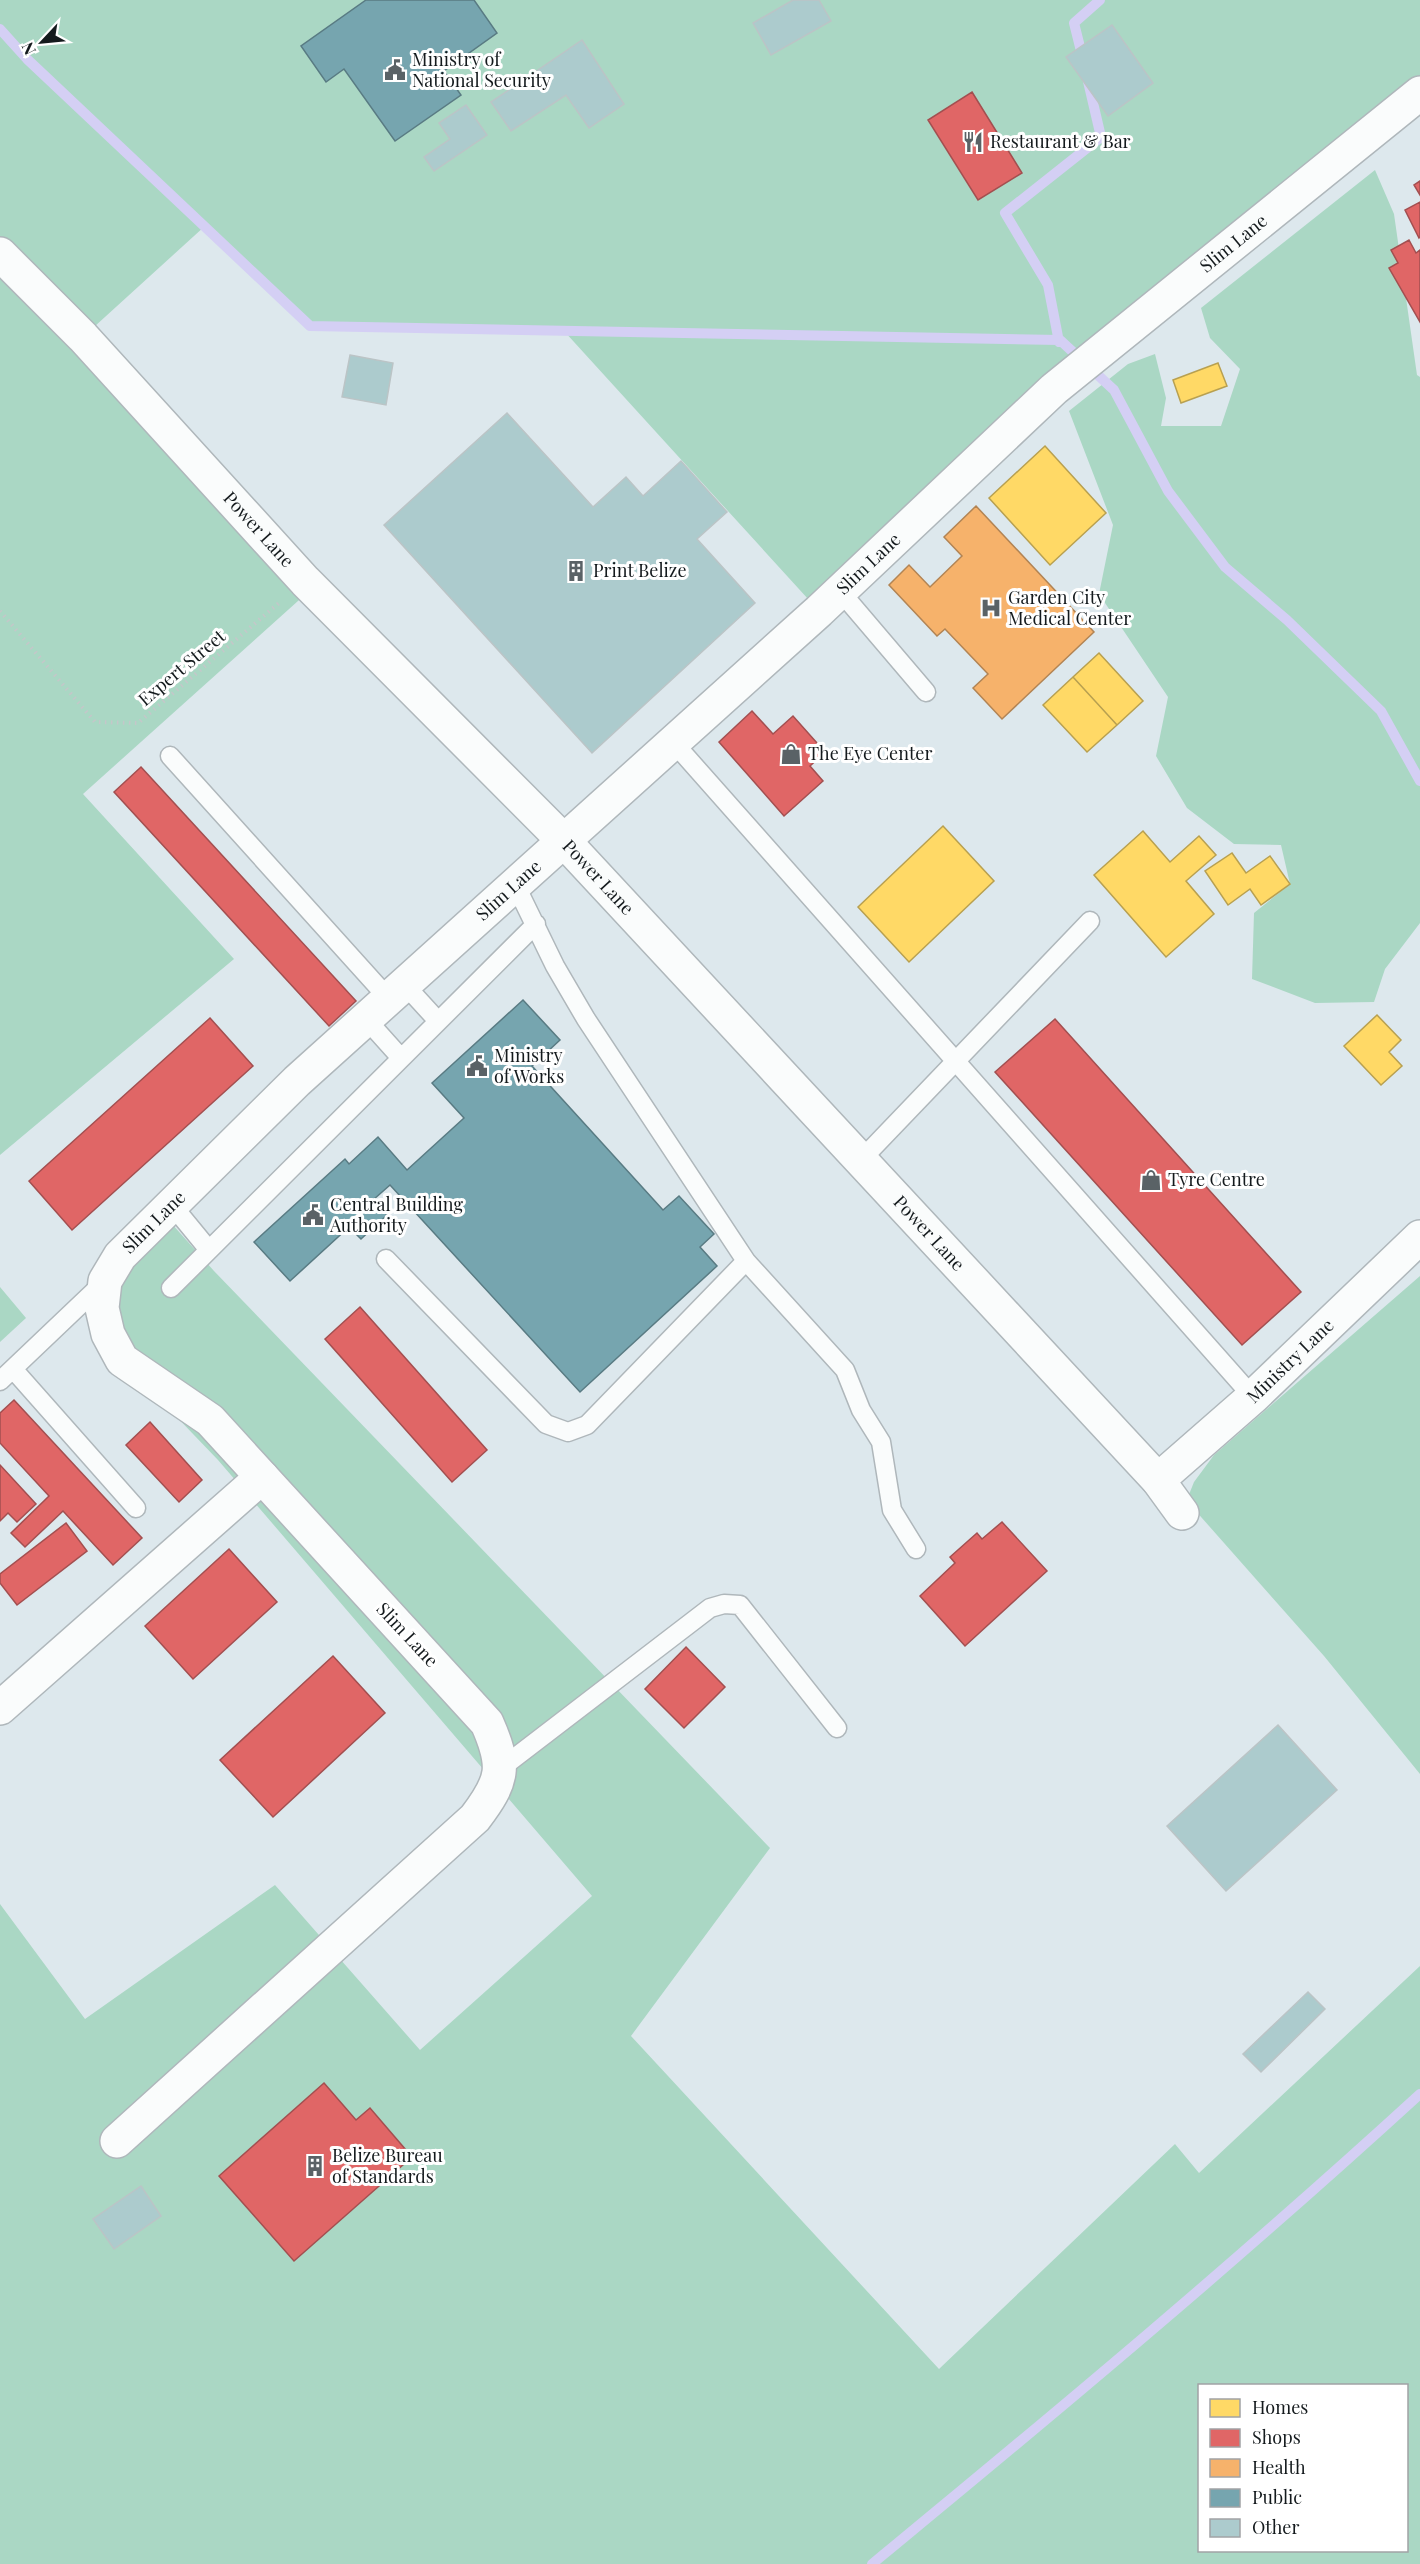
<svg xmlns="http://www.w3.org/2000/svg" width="1420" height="2564" font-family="'Playfair Display',serif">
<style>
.green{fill:#aad7c4;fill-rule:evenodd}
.homes{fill:#ffd966;stroke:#b8a050;stroke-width:1.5}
.shops{fill:#e06666;stroke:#a34f50;stroke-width:1.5}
.health{fill:#f6b26b;stroke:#b28454;stroke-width:1.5}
.public{fill:#76a5af;stroke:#597b83;stroke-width:1.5}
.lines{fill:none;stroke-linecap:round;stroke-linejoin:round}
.stream{stroke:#d4cff4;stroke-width:10}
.building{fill:#accbcd;stroke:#bbc4c6;stroke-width:1.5}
.lane-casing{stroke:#afb7bb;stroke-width:21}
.street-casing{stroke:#afb7bb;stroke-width:36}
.path{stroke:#c4c7c9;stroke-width:4;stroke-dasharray:1.5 4.5;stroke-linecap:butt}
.lane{stroke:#fafcfc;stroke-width:18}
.street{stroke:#fafcfc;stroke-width:33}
.labels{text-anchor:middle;stroke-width:6;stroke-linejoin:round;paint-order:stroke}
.poi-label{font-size:18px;fill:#141a1d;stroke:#fff;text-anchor:start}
.street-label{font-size:18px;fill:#141a1d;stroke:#fff}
</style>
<rect width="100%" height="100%" fill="#dde8ed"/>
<path class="green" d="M0,0H1420V93L819,611L564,331L310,326L205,226L83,337L308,592L83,794L234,959L0,1155Z
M1375,170L1394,214L1417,375L1420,377V923L1385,969L1374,1002L1315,1003L1252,979L1254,913L1290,884L1281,845L1234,844L1187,808L1156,756L1168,697L1099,594L1113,525L1069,411L1128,364L1155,354L1166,398L1161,426H1221L1240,369L1210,338L1201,308Z
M163,1214L214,1271L770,1848L631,2036L939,2369L1175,2144L1199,2173L1420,1966V2564H0V1904L85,2019L275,1885L420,2050L592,1896L218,1460L122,1360L102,1308ZM1200,2386H1406V2550H1200Z
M1420,1276V1774L1324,1656L1194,1509L1188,1497L1194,1482L1214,1455Z
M0,1287L26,1318L0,1342Z"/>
<path class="homes" d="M1218,363L1227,386L1181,403L1173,380Z
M1045,446L1106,513L1050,565L989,498Z
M1099,653L1143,701L1117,725L1073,677Z
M1073,677L1117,725L1087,752L1043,705Z
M943,826L994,881L909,962L858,907Z
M1143,831L1170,862L1199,836L1216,855L1186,881L1214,914L1166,957L1094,875Z
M1232,853L1246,873L1270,856L1290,884L1261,905L1250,889L1228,905L1205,871Z
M1377,1015L1401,1040L1389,1052L1402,1066L1381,1085L1344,1046Z"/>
<path class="shops" d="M972,92L1022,173L978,200L928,120Z
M1420,181V195L1414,185Z
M1420,202V237L1419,238L1405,210Z
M1409,240L1416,253L1420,250V322L1389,268L1398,263L1391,250Z
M752,711L773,734L793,716L825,752L810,766L823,781L784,816L719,742Z
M141,767L356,1001L329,1026L114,792Z
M210,1018L253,1066L72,1230L29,1181Z
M1055,1019L1301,1292L1242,1345L995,1072Z
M360,1307L487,1450L452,1482L325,1339Z
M14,1400L142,1538L113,1565L63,1511L25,1547L11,1533L49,1496L0,1443V1413Z
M150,1422L202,1480L179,1502L126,1445Z
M0,1465L36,1504L17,1522L8,1513L0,1521Z
M1002,1522L1047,1571L965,1646L920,1596L955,1563L950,1557L977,1533L982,1539Z
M66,1523L87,1551L17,1605L0,1583V1574Z
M229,1549L277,1602L193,1679L145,1626Z
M686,1647L725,1687L684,1728L645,1689Z
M333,1656L385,1713L273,1817L220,1760Z
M324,2083L356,2120L370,2108L412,2157L294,2261L219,2176Z"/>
<path class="health" d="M976,506L1094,632L1002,719L973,688L988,674L945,629L937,636L889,585L909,565L930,587L962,556L944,537Z"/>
<path class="public" d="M366,0H474L497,33L444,71L461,95L395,141L344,69L326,82L301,46Z
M523,1000L560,1040L532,1066L663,1210L679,1196L714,1234L700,1247L717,1266L580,1392L390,1185L373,1200L387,1215L361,1239L349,1227L290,1281L254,1242L345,1159L349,1164L378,1137L407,1170L464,1118L432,1083Z"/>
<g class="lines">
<path class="stream" d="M0,29L27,59L310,326L1060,340L1114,390L1168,491L1225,567L1287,620L1381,711L1420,781
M1083,59L1074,23L1100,0
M1059,342L1048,285L1005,213L1101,137L1087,77
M872,2564C1058,2411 1242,2257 1420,2094"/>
</g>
<path class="building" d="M793,0H819L831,21L771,55L753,23Z
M1112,25L1153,83L1108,116L1066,57Z
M582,40L624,104L589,128L566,95L511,131L491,102Z
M466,105L487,135L434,171L424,157L450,139L439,123Z
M350,355L393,363L386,405L342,397Z
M507,413L593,507L626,477L643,496L681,461L727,512L697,539L755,603L592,753L384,525Z
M1278,1725L1337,1790L1226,1891L1167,1826Z
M1308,1992L1325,2009L1261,2072L1243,2054Z
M141,2186L161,2216L114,2249L93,2219Z"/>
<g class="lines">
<defs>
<path id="lane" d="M840,591L926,692
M674,743L1253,1397
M170,756L389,999
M516,886L555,966L586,1019L746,1261L845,1370L861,1410L881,1442L892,1510L916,1549
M405,985L438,1021
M366,1019L401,1058
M861,1160L1090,921
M172,1205L209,1250
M386,1259L546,1424L568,1432L587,1425L746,1261
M171,1288L536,924
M13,1369L136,1508
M0,1381L104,1282
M500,1769L710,1608L724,1604L740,1605L837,1728"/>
<g id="street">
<path id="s1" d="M0,254L83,337L305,581L565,842L1158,1480L1182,1513"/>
<path id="s2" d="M1158,1480L1253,1397L1420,1237"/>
<path d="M0,1708L262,1477"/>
<path id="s3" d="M117,2141L475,1818C504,1780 506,1766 487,1723L210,1420L122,1360L108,1334L102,1308L105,1281L120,1256L297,1081L819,611L1054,389L1420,93"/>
</g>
</defs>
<use href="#lane" class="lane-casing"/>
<use href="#street" class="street-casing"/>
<path class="path" d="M0,611L95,722L138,723L279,603"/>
<use href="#lane" class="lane"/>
<use href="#street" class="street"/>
</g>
<defs>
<symbol id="civic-bare" viewBox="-9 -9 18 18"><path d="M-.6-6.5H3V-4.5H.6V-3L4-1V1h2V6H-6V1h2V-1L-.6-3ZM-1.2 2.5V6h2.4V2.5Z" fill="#5a6266" stroke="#fff" stroke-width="2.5" paint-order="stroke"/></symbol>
<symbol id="restaurant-bare" viewBox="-9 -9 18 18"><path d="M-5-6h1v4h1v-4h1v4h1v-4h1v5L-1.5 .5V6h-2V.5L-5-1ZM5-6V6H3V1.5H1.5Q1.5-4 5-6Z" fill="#5a6266" stroke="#fff" stroke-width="2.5" paint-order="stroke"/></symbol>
<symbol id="building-bare" viewBox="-9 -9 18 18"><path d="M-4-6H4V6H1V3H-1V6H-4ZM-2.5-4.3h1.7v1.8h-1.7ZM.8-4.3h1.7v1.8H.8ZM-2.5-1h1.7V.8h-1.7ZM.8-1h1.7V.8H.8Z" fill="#5a6266" stroke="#fff" stroke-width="2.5" paint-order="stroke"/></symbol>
<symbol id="hospital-bare" viewBox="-9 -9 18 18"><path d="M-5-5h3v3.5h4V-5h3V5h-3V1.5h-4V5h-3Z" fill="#5a6266" stroke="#fff" stroke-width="2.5" paint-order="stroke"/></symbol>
<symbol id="shop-bare" viewBox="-9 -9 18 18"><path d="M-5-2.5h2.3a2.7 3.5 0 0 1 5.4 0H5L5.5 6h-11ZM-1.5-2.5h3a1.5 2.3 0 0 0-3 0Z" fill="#5a6266" stroke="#fff" stroke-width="2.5" paint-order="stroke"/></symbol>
</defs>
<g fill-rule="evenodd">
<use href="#civic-bare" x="380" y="55" width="30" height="30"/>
<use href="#restaurant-bare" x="958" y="127" width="30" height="30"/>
<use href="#building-bare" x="561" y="556" width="30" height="30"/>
<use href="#hospital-bare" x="976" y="593" width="30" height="30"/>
<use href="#shop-bare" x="776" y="739" width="30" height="30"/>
<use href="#civic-bare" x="462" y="1051" width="30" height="30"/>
<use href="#shop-bare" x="1136" y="1165" width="30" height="30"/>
<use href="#civic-bare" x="298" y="1200" width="30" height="30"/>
<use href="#building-bare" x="300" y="2151" width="30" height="30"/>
</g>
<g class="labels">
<g class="poi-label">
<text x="412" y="66">Ministry of<tspan x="412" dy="21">National Security</tspan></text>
<text x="990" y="148">Restaurant &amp; Bar</text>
<text x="593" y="577">Print Belize</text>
<text x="1008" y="604">Garden City<tspan x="1008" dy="21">Medical Center</tspan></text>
<text x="808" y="760">The Eye Center</text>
<text x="494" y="1062">Ministry<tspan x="494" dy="21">of Works</tspan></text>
<text x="1168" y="1186">Tyre Centre</text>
<text x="330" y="1211">Central Building<tspan x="330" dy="21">Authority</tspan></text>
<text x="332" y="2162">Belize Bureau<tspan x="332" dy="21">of Standards</tspan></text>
</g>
<g class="street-label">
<text dy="6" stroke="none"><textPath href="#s3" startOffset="2721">Slim Lane</textPath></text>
<text dy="6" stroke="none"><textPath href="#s1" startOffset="378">Power Lane</textPath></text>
<text dy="6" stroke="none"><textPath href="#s3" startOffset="2235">Slim Lane</textPath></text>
<text transform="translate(182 668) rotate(-40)" y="6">Expert Street</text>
<text dy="6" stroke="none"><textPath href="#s1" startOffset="864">Power Lane</textPath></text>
<text dy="6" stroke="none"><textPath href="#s3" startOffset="1749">Slim Lane</textPath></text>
<text dy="6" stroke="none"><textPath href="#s3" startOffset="1263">Slim Lane</textPath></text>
<text dy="6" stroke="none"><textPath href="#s1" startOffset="1350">Power Lane</textPath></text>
<text dy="6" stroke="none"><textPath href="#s2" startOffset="178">Ministry Lane</textPath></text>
<text transform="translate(407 1635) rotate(47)" y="6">Slim Lane</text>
</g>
</g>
<rect x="1198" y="2384" width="210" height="168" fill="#ffffff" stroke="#a1a3a5" stroke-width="1.5"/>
<rect x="1210" y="2399" width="30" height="18" fill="#ffd966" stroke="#a1a3a5" stroke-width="1.5"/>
<text x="1252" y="2414" font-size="18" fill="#141a1d">Homes</text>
<rect x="1210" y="2429" width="30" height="18" fill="#e06666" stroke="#a1a3a5" stroke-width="1.5"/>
<text x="1252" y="2444" font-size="18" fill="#141a1d">Shops</text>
<rect x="1210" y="2459" width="30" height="18" fill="#f6b26b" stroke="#a1a3a5" stroke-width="1.5"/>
<text x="1252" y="2474" font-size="18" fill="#141a1d">Health</text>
<rect x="1210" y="2489" width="30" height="18" fill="#76a5af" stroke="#a1a3a5" stroke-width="1.5"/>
<text x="1252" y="2504" font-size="18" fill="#141a1d">Public</text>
<rect x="1210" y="2519" width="30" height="18" fill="#accbcd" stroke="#a1a3a5" stroke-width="1.5"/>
<text x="1252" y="2534" font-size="18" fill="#141a1d">Other</text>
<g transform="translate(42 42) rotate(244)" stroke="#ffffff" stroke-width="4.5" paint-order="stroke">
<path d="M0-4.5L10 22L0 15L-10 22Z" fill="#141a1d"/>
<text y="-9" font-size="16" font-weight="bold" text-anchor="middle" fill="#141a1d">N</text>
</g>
</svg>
